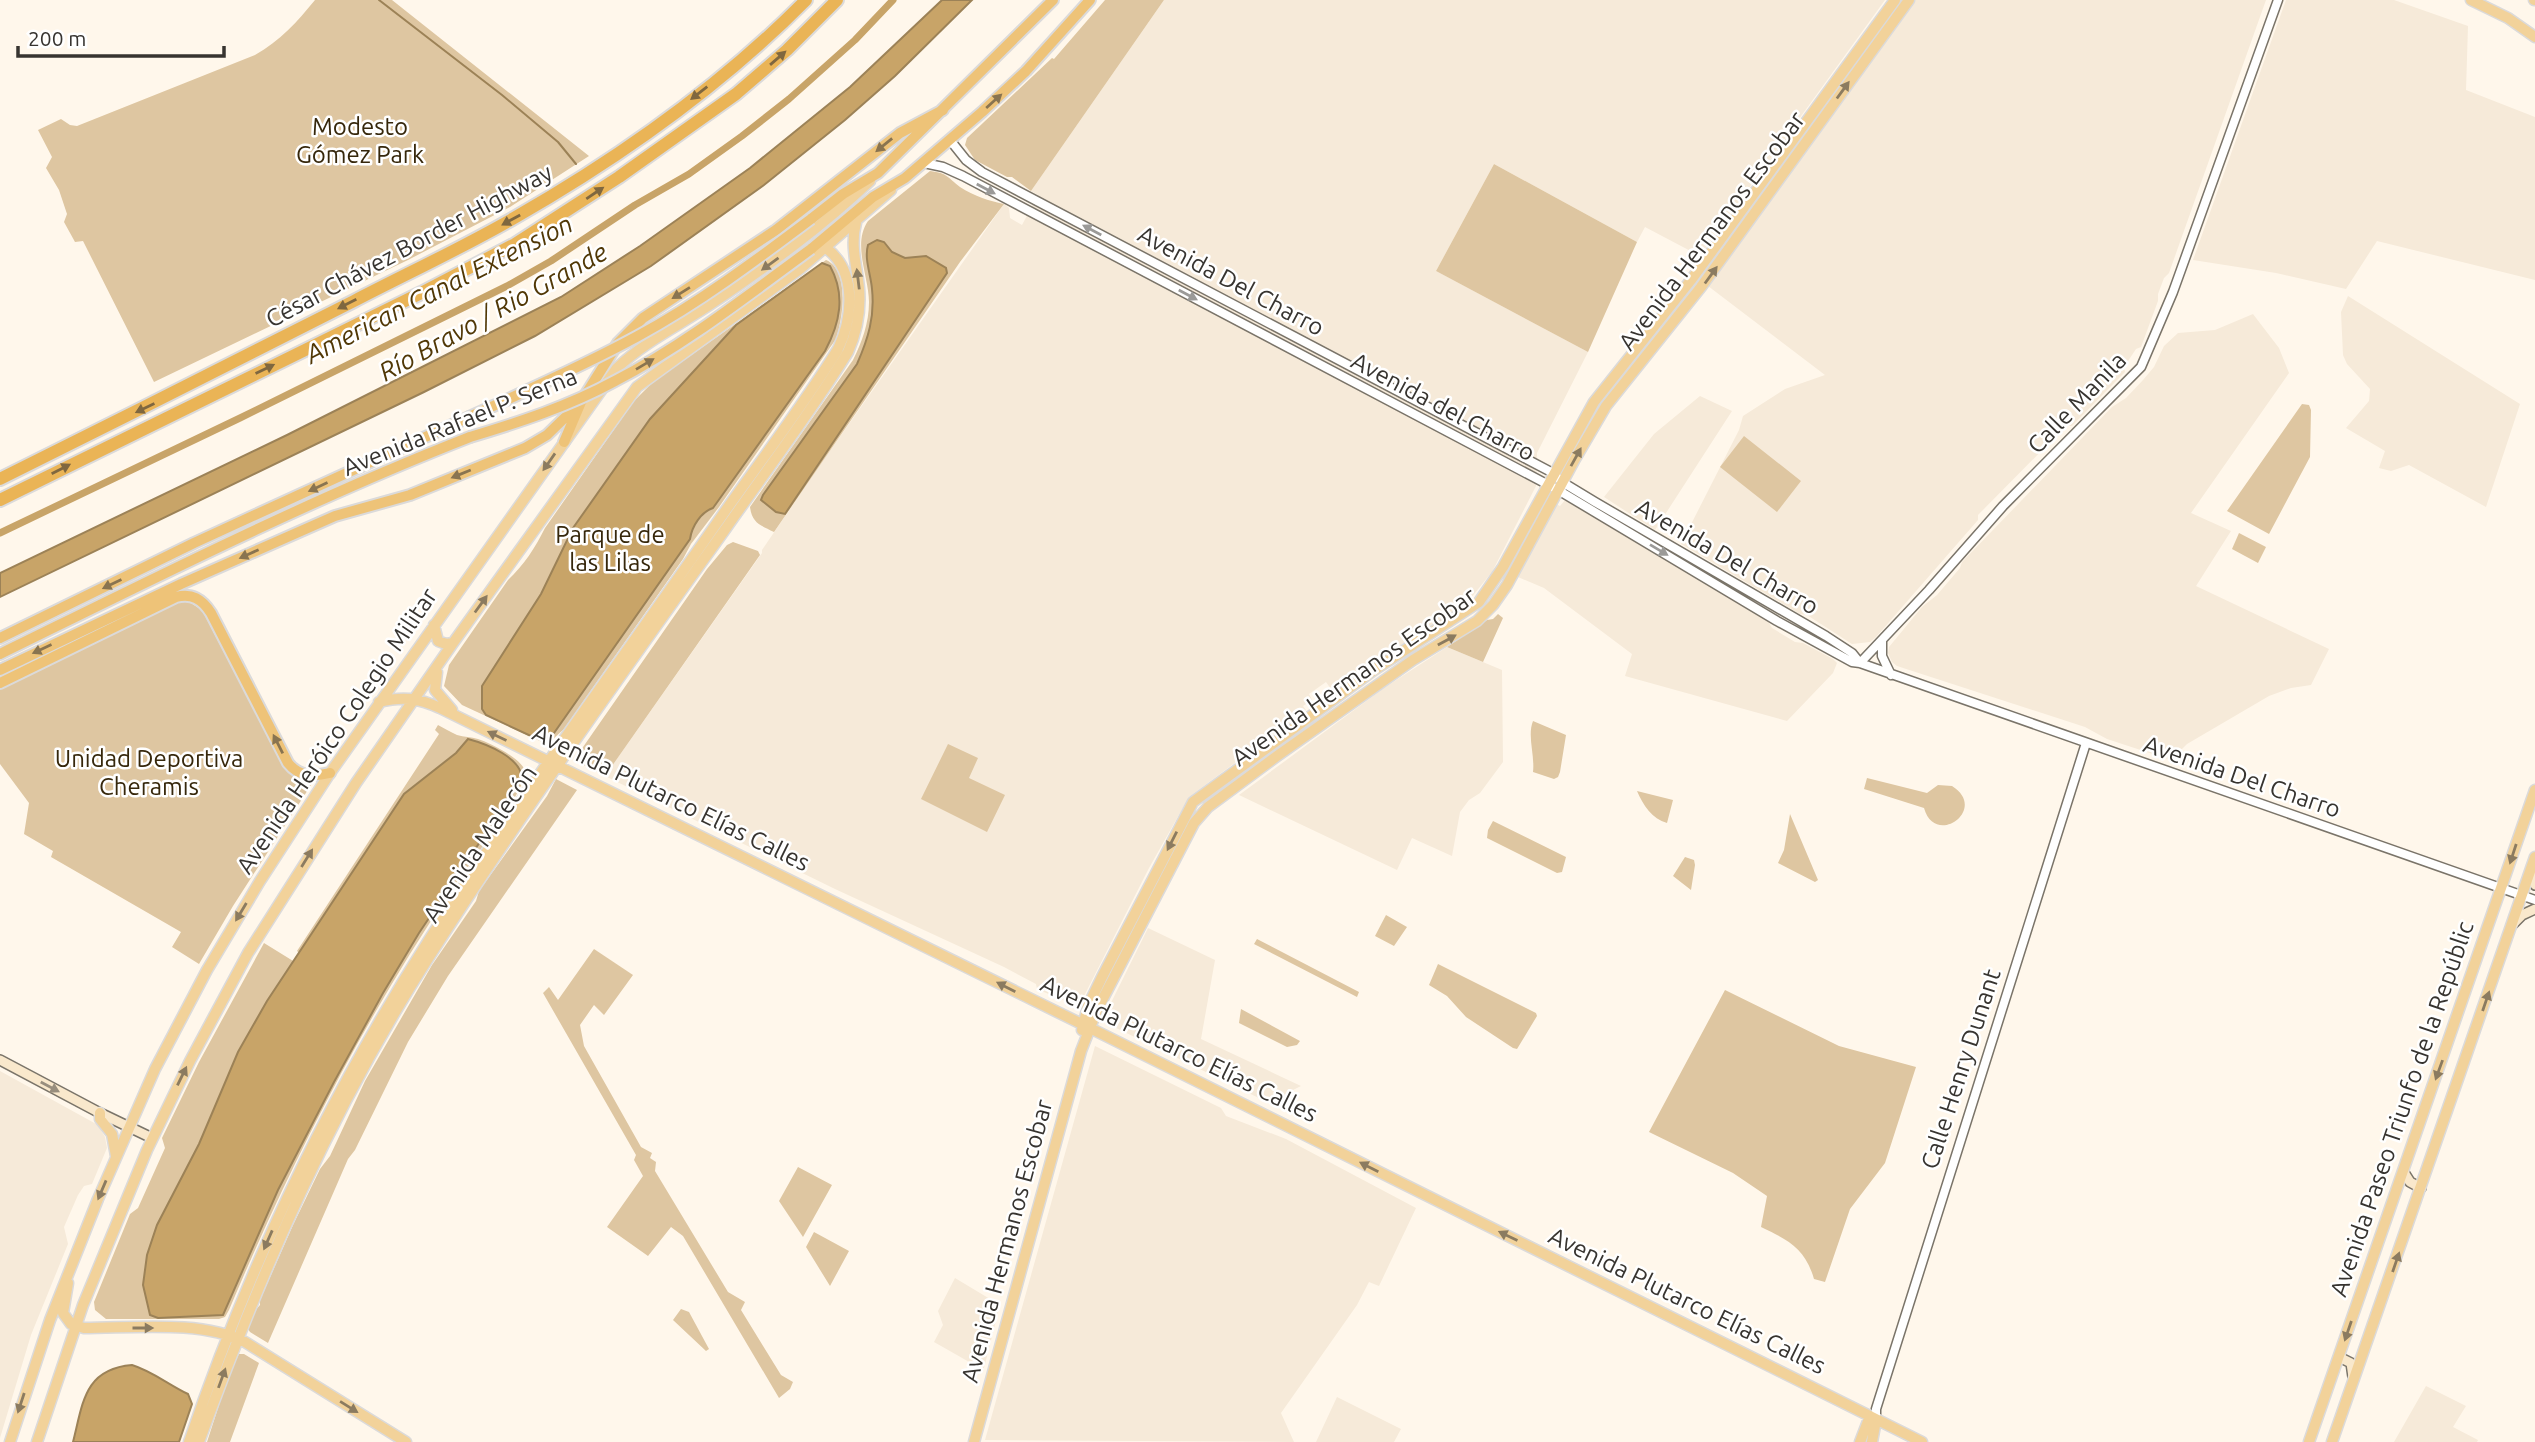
<svg xmlns="http://www.w3.org/2000/svg" width="2535" height="1442" font-family="Ubuntu,sans-serif">
<style>
.built{fill:#f6ead9}
.green{fill:#dec6a1}
.water{fill:#c8a468;stroke:#9c8257;stroke-width:2}
.lines{fill:none;stroke-linecap:round;stroke-linejoin:round}
.stream{stroke:#9c8257;stroke-width:2}
.canal{stroke:#c8a468;stroke-width:7}
.tertiary-casing{stroke:#7a7469;stroke-width:11}
.secondary-casing{stroke:#7a7469;stroke-width:12}
.primary-casing{stroke:#dbdada;stroke-width:13}
.trunk-casing{stroke:#dbdada;stroke-width:14}
.motorway-casing{stroke:#dbdada;stroke-width:16}
.tertiary{stroke:#fff;stroke-width:8}
.secondary{stroke:#f9e8cc;stroke-width:9}
.primary{stroke:#f2d29a;stroke-width:10}
.trunk{stroke:#eec378;stroke-width:10}
.motorway{stroke:#eab456;stroke-width:12}
.trunk-bridge-casing{stroke:#dbdada;stroke-width:14;stroke-linecap:butt}
.trunk-bridge{stroke:#eec378;stroke-width:10}
.oneway{fill:#7f673f}
.oneway2{fill:#8b7b60}
.oneway3{fill:#897450}
.oneway4{fill:#9b9a98}
.oneway5{fill:#988e7e}
.labels{text-anchor:middle;stroke-width:5;stroke-linejoin:round;paint-order:stroke}
.park-label{font-size:24px;fill:#36270b;stroke:#fff}
.street-label{font-size:24px;fill:#373430;stroke:#fff}
.water-label{font-size:26px;font-style:italic;fill:#513806;stroke:#fff}
</style>
<rect width="100%" height="100%" fill="#fff7eb"/>
<path class="built" d="M1164,0H1885L1700,256L1645,227L1637,242L1494,164L1436,271L1588,352L1537,453L1536,486L1492,572L1466,604L1331,689L1326,682L1309,694L1312,700L1303,706L1306,710L1189,797L1149,868L1082,1000L1074,1005L1037,989L1036,984L1004,967L835,889L605,776L762,553V550L813,475L1004,204L1009,208L1010,218L1022,225L1038,195L1031,191Z
M1914,0H2266L2169,273L2164,278L2158,294V301L2141,347L2136,349L2124,367L2125,372L2072,426H2066L1978,515V520L1876,637L1870,642L1852,644L1807,615L1800,614L1681,544L1739,430L1743,416L1785,389L1825,375L1708,286Z
M2286,0H2394L2468,26L2466,90L2535,117V280L2377,241L2346,289L2276,273L2193,260Z
M2348,296L2520,404L2486,507L2409,465L2391,471L2379,468L2385,451L2346,428L2369,401L2370,389L2347,364L2343,355L2341,312Z
M2253,314L2279,348L2289,373L2191,513L2231,531L2196,586L2329,649L2311,685L2291,688L2269,696L2187,744L2171,760L2107,739L2085,727L1897,666L1892,662L1888,653L1889,647L1922,607L1937,595L1960,568L1962,562L2112,407L2126,398L2143,380L2154,367L2164,346L2178,333L2215,330Z
M1700,396L1732,411L1655,530L1604,497L1654,434Z
M1566,499L1768,621L1772,628L1795,642L1803,643L1833,659L1837,663L1833,673L1787,721L1625,676L1632,654L1544,588L1518,577L1556,504L1560,506Z
M1447,647L1502,670L1503,762L1480,793L1469,800L1460,812L1452,856L1412,838L1397,870L1239,795L1384,688Z
M1148,928L1215,960L1201,1039L1301,1086L1293,1090L1280,1103L1273,1105L1102,1021Z
M1095,1046L1221,1108L1226,1116L1286,1139L1416,1208L1379,1286L1369,1282L1357,1305L1281,1413L1294,1442L985,1440Z
M0,1071L98,1125L105,1137L107,1148L92,1184L84,1186L78,1195L64,1227L68,1244L31,1335L0,1438Z
M955,1278L1000,1305L984,1368L978,1367L934,1342L943,1325L938,1311Z
M2426,1386L2466,1406L2453,1427L2478,1440L2477,1442H2394Z
M1337,1397L1401,1429L1394,1442H1316Z"/>
<path class="green" d="M315,0H392L589,156L510,207L408,260L154,382L83,241L75,242L64,222L67,214L59,190L46,168L52,157L38,130L61,119L70,125L77,126L255,55C280,41 297,22 315,0Z
M1105,0H1164L1031,191L1012,177H1007L975,160L965,145L967,138L1052,58L1054,59Z
M1494,164L1637,242L1588,352L1436,271Z
M930,171C948,173 948,178 960,187C974,196 989,201 1004,204L960,262L774,532C760,525 752,523 750,507L853,360C862,342 869,323 869,302C869,277 852,244 868,221Z
M826,260C850,270 843,318 836,339L719,507L691,544L683,559L564,729L553,739L542,742L462,705L444,686L449,665L508,580C524,565 535,548 545,528L634,401L653,382Z
M2302,404L2309,405L2311,410L2310,457L2269,534L2227,511Z
M1744,436L1801,481L1777,512L1720,467Z
M2239,533L2266,547L2258,563L2232,549Z
M733,542L758,551L760,555L605,776L574,760L707,569L727,545Z
M186,600L202,610L284,768L299,779L313,782L233,906L199,964L172,947L181,932L51,857L53,851L24,834L29,803L0,764V689L179,601Z
M1498,614L1503,618L1483,662L1447,647L1487,620L1493,619Z
M1533,721L1566,735L1560,772L1558,777L1554,779L1533,772C1535,755 1527,736 1533,721Z
M438,725C444,728 450,732 457,735C464,737 471,737 478,739C489,742 522,759 525,771C529,787 462,874 450,892C362,1023 290,1165 229,1310L225,1317L219,1319H106L95,1310L94,1302L130,1214L138,1208L165,1148L162,1138L199,1062L264,943L298,964L303,956L297,951L439,734L435,730Z
M948,744L978,758L969,778L1005,795L987,832L921,799Z
M1867,778L1927,793L1938,785L1952,786C1989,809 1935,848 1924,808L1864,789Z
M556,779L577,790L448,976L408,1042L355,1150L348,1159L268,1343L250,1332L248,1329L251,1315L260,1305V1300L293,1225L320,1169L330,1156L365,1081L432,965L476,901L479,891L547,796Z
M1637,791L1673,800L1667,823C1652,819 1643,805 1637,791Z
M1790,814L1818,880L1815,882L1778,863L1784,850Z
M1493,821L1566,857L1562,872L1557,873L1487,838L1488,830Z
M1685,857L1694,860L1695,865L1691,890L1673,876Z
M1386,915L1407,927L1394,946L1375,936Z
M1257,939L1359,992L1357,997L1254,944Z
M594,949L633,975L604,1015L594,1005L580,1025L584,1046L641,1147L652,1153L650,1158L656,1162L655,1171L728,1292L745,1302L741,1310L781,1375L793,1382L790,1389L779,1398L683,1236L671,1227L648,1256L607,1227L643,1176L634,1160L636,1155L543,993L549,987L558,1000Z
M1438,964L1536,1013L1537,1016L1517,1049L1513,1048L1466,1017L1447,996L1429,985Z
M1725,990L1839,1046L1916,1067L1885,1163L1850,1209L1825,1282L1814,1279C1805,1248 1788,1240 1761,1227L1767,1196L1733,1173L1649,1132Z
M1241,1009L1300,1041L1297,1045L1287,1047L1239,1023Z
M798,1167L832,1185L803,1237L779,1201Z
M814,1232L849,1251L830,1286L806,1247Z
M681,1309L689,1312L709,1349L706,1351L673,1320Z
M239,1354H244L259,1363L230,1442H207L230,1371Z"/>
<path class="water" d="M942,0H972L895,76L845,120L764,185L651,266L535,336L424,392L0,597V573L287,435L561,297L640,246L750,168L850,87Z
M877,240L884,242L892,252L905,258L926,256L946,268L947,273L785,514L776,512L761,500L763,495L857,364C868,339 875,317 872,289C871,275 864,259 868,245Z
M822,263L830,266C846,295 840,323 825,351L713,508C701,512 692,526 690,539L554,733L545,739L533,737L486,715L482,709V686L541,594L573,528L650,419L736,325Z
M468,739C487,744 522,758 522,779L419,933L383,993L334,1082L278,1190L223,1315L158,1318L150,1315L143,1285L147,1255L157,1225L199,1144L238,1052L267,1001L404,794L456,753Z
M132,1365C152,1371 169,1385 188,1394L192,1404L179,1442H73C83,1403 84,1369 132,1365Z"/>
<g class="lines">
<path class="stream" d="M379,0L502,95L558,142L576,164"/>
<path class="canal" d="M0,533L240,418L507,286L551,261L635,205L689,174L742,136L789,99L855,40L893,0"/>
<defs>
<path id="tertiary" d="M950,140L966,160L982,172L1553,473L1562,482L1595,502L1826,636L1852,653L1860,663L2535,900
M924,163L943,167L963,176L1558,490L1777,621L1852,662L1860,663
M1882,641V656L1891,675
M1860,663L1929,590L2003,506L2141,367L2173,292L2278,0
M1876,1420V1409L2086,743"/>
<path id="secondary" d="M2531,869L2535,885
M2512,925L2522,915L2535,909
M0,1060L100,1113L152,1138
M2403,1171L2410,1182L2421,1188
M2339,1357L2351,1363L2353,1377"/>
<path id="primary" d="M2471,0L2508,18L2535,37
M2534,0H2535
M434,625L438,641L446,644L453,643
M437,672L435,690L452,710
M379,702C403,696 418,698 440,708L1098,1032L1922,1442
M1082,1030L1088,1006L1102,977L1193,802L1374,670L1479,602L1503,567L1594,402L1691,280L1895,0
M100,1113V1119L112,1134L116,1156
M68,1283L63,1313L71,1324L84,1328C134,1328 201,1320 245,1342L406,1442
M10,1442L50,1320L98,1199L155,1069L207,970L260,881L330,773L617,368C645,341 682,324 714,302C769,265 822,227 870,181
M37,1442L83,1305L147,1150L190,1061L248,953L356,783L453,643L637,387L800,269L891,190
M189,1442C249,1266 329,1097 429,940C523,792 628,651 728,507C765,455 804,404 838,349C853,317 857,271 826,248
M199,1442C260,1274 332,1108 429,957C522,812 624,671 724,531C765,472 810,414 848,352C857,332 861,311 859,288C857,267 850,245 856,223
M974,1442L1081,1051L1097,1010L1194,823L1208,807L1277,756L1413,660L1477,621L1493,605L1507,585L1575,459L1606,406L1701,287L1909,0
M1860,1442L1870,1416
M1872,1442L1876,1420
M2309,1442L2535,790
M2332,1442L2535,857"/>
<path id="trunk" d="M811,219L843,194L878,173L1053,0
M811,249L873,197L905,178L982,112L1026,71L1090,0
M564,442L581,402L618,343L643,318L776,230L900,133L943,110
M0,638L194,543L469,417
M0,654C155,578 309,500 470,437
M0,670L181,584L335,516L410,495L525,448L547,435L581,402
M0,683L176,597C192,593 202,599 211,613L288,763C299,777 313,777 330,773"/>
<path id="motorway" d="M0,479C118,420 237,361 354,301C408,273 462,248 514,218C619,158 721,86 806,0
M0,500L421,293L515,244L619,177L736,94L787,50L837,0"/>
</defs>
<use href="#tertiary" class="tertiary-casing"/>
<use href="#secondary" class="secondary-casing"/>
<use href="#primary" class="primary-casing"/>
<use href="#trunk" class="trunk-casing"/>
<use href="#motorway" class="motorway-casing"/>
<use href="#tertiary" class="tertiary"/>
<use href="#secondary" class="secondary"/>
<use href="#primary" class="primary"/>
<use href="#trunk" class="trunk"/>
<use href="#motorway" class="motorway"/>
<defs>
<path id="trunk-bridge" d="M469,417C526,391 583,366 638,336C699,303 755,261 811,219
M470,437C520,422 569,406 615,381C685,345 748,295 811,249"/>
</defs>
<use href="#trunk-bridge" class="trunk-bridge-casing"/>
<use href="#trunk-bridge" class="trunk-bridge"/>
</g>
<defs><path id="oneway-solid" d="M-6-.8H1V-3.2L6.5 0L1 3.2V.8H-6Z" transform="scale(1.75)"/></defs>
<g class="oneway">
<use href="#oneway-solid" transform="translate(778 58) rotate(-41)"/>
<use href="#oneway-solid" transform="translate(699 93) rotate(142)"/>
<use href="#oneway-solid" transform="translate(595 193) rotate(-34)"/>
<use href="#oneway-solid" transform="translate(511 220) rotate(151)"/>
<use href="#oneway-solid" transform="translate(347 304) rotate(153)"/>
<use href="#oneway-solid" transform="translate(265 369) rotate(-26)"/>
<use href="#oneway-solid" transform="translate(145 408) rotate(154)"/>
<use href="#oneway-solid" transform="translate(61 469) rotate(-27)"/>
</g>
<g class="oneway2">
<use href="#oneway-solid" transform="translate(1843 90) rotate(-54)"/>
<use href="#oneway-solid" transform="translate(770 264) rotate(144)"/>
<use href="#oneway-solid" transform="translate(1711 275) rotate(-54)"/>
<use href="#oneway-solid" transform="translate(858 279) rotate(-97)"/>
<use href="#oneway-solid" transform="translate(1576 457) rotate(-61)"/>
<use href="#oneway-solid" transform="translate(549 462) rotate(125)"/>
<use href="#oneway-solid" transform="translate(481 604) rotate(-54)"/>
<use href="#oneway-solid" transform="translate(1447 640) rotate(-29)"/>
<use href="#oneway-solid" transform="translate(497 736) rotate(-154)"/>
<use href="#oneway-solid" transform="translate(1172 841) rotate(117)"/>
<use href="#oneway-solid" transform="translate(2513 854) rotate(108)"/>
<use href="#oneway-solid" transform="translate(307 858) rotate(-58)"/>
<use href="#oneway-solid" transform="translate(241 912) rotate(121)"/>
<use href="#oneway-solid" transform="translate(1006 987) rotate(-153)"/>
<use href="#oneway-solid" transform="translate(2486 1001) rotate(-71)"/>
<use href="#oneway-solid" transform="translate(2439 1070) rotate(110)"/>
<use href="#oneway-solid" transform="translate(182 1076) rotate(-64)"/>
<use href="#oneway-solid" transform="translate(1369 1167) rotate(-153)"/>
<use href="#oneway-solid" transform="translate(102 1190) rotate(113)"/>
<use href="#oneway-solid" transform="translate(1508 1236) rotate(-154)"/>
<use href="#oneway-solid" transform="translate(268 1240) rotate(114)"/>
<use href="#oneway-solid" transform="translate(2396 1262) rotate(-71)"/>
<use href="#oneway-solid" transform="translate(143 1328)"/>
<use href="#oneway-solid" transform="translate(2348 1331) rotate(109)"/>
<use href="#oneway-solid" transform="translate(222 1378) rotate(-70)"/>
<use href="#oneway-solid" transform="translate(21 1403) rotate(108)"/>
<use href="#oneway-solid" transform="translate(349 1407) rotate(32)"/>
</g>
<g class="oneway3">
<use href="#oneway-solid" transform="translate(994 101) rotate(-42)"/>
<use href="#oneway-solid" transform="translate(884 145) rotate(141)"/>
<use href="#oneway-solid" transform="translate(681 293) rotate(148)"/>
<use href="#oneway-solid" transform="translate(645 364) rotate(-31)"/>
<use href="#oneway-solid" transform="translate(461 474) rotate(158)"/>
<use href="#oneway-solid" transform="translate(318 487) rotate(155)"/>
<use href="#oneway-solid" transform="translate(249 554) rotate(156)"/>
<use href="#oneway-solid" transform="translate(112 584) rotate(154)"/>
<use href="#oneway-solid" transform="translate(42 649) rotate(155)"/>
<use href="#oneway-solid" transform="translate(278 744) rotate(-117)"/>
</g>
<g class="oneway4">
<use href="#oneway-solid" transform="translate(986 189) rotate(28)"/>
<use href="#oneway-solid" transform="translate(1092 230) rotate(-152)"/>
<use href="#oneway-solid" transform="translate(1188 295) rotate(28)"/>
<use href="#oneway-solid" transform="translate(1659 550) rotate(31)"/>
</g>
<use class="oneway5" href="#oneway-solid" transform="translate(50 1087) rotate(28)"/>
<g class="labels">
<g class="park-label">
<text x="360" y="135">Modesto<tspan x="360" dy="28">Gómez Park</tspan></text>
<text x="610" y="543">Parque de<tspan x="610" dy="28">las Lilas</tspan></text>
<text x="149" y="767">Unidad Deportiva<tspan x="149" dy="28">Cheramis</tspan></text>
</g>
<g class="street-label">
<text transform="translate(1712 231) rotate(-53)" y="8">Avenida Hermanos Escobar</text>
<text transform="translate(409 246) rotate(-28)" y="8">César Chávez Border Highway</text>
<text transform="translate(1231 281) rotate(28)" y="8">Avenida Del Charro</text>
<text transform="translate(2077 403) rotate(-46)" y="8">Calle Manila</text>
<text transform="translate(1443 407) rotate(28)" y="8">Avenida del Charro</text>
<text transform="translate(460 422) rotate(-22)" y="8">Avenida Rafael P. Serna</text>
<text transform="translate(1727 557) rotate(30)" y="8">Avenida Del Charro</text>
<text transform="translate(1354 677) rotate(-35)" y="8">Avenida Hermanos Escobar</text>
<text transform="translate(337 731) rotate(-56)" y="8">Avenida Heróico Colegio Militar</text>
<text transform="translate(2242 777) rotate(19)" y="8">Avenida Del Charro</text>
<text transform="translate(671 798) rotate(26)" y="8">Avenida Plutarco Elías Calles</text>
<text transform="translate(480 844) rotate(-56)" y="8">Avenida Malecón</text>
<text transform="translate(1179 1049) rotate(26)" y="8">Avenida Plutarco Elías Calles</text>
<text transform="translate(1961 1069) rotate(-72)" y="8">Calle Henry Dunant</text>
<text transform="translate(2402 1109) rotate(-71)" y="8">Avenida Paseo Triunfo de la Repúblic</text>
<text transform="translate(1007 1241) rotate(-75)" y="8">Avenida Hermanos Escobar</text>
<text transform="translate(1687 1301) rotate(26)" y="8">Avenida Plutarco Elías Calles</text>
</g>
<g class="water-label">
<text transform="translate(439 289) rotate(-27)" y="9">American Canal Extension</text>
<text transform="translate(493 312) rotate(-29)" y="9">Río Bravo / Rio Grande</text>
</g>
</g>
<path d="M18 46v10h206v-10" fill="none" stroke="#373430" stroke-width="3.5"/>
<text x="28" y="46" font-size="21" fill="#373430" stroke="#ffffff" stroke-width="5" paint-order="stroke">200 m</text>
</svg>
